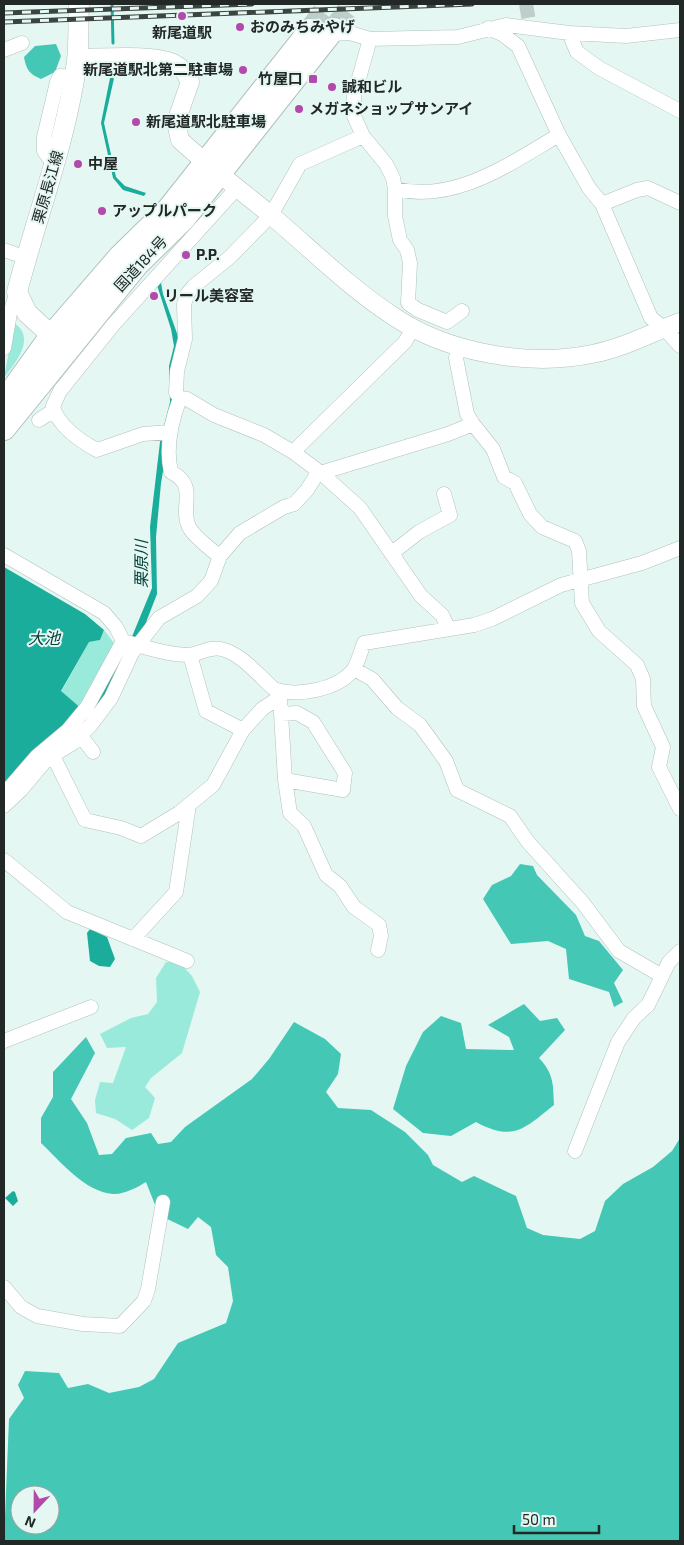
<svg xmlns="http://www.w3.org/2000/svg" width="684" height="1545" font-family="'Exo 2','Noto Sans JP',sans-serif">
<style>
.green{fill:#99eadb}
.forest{fill:#44c7b4;fill-rule:evenodd}
.water{fill:#1bad9b}
.lines{fill:none;stroke-linecap:round;stroke-linejoin:round}
.stream{stroke:#1bad9b;stroke-width:3}
.minor-tunnel{stroke:#bececa;stroke-width:14;stroke-dasharray:14 7;stroke-linecap:butt}
.trunk-tunnel{stroke:#bececa;stroke-width:22;stroke-dasharray:22 11;stroke-linecap:butt}
.minor-casing{stroke:#b0c1be;stroke-width:15}
.tertiary-casing{stroke:#b0c1be;stroke-width:19}
.secondary-casing{stroke:#b0c1be;stroke-width:21}
.trunk-casing{stroke:#b0c1be;stroke-width:24}
.minor{stroke:#fff;stroke-width:14}
.tertiary{stroke:#fff;stroke-width:18}
.secondary{stroke:#fff;stroke-width:20}
.trunk{stroke:#fff;stroke-width:22}
.rail-casing{stroke:#3c4442;stroke-width:5}
.rail{stroke:#e5f7f3;stroke-width:3;stroke-dasharray:9;stroke-linecap:butt}
.poi-dot{fill:#b349aa;stroke:#e5f7f3;stroke-width:2}
.labels{text-anchor:middle;stroke-width:4;stroke-linejoin:round;paint-order:stroke}
.poi-label{font-size:15px;font-weight:bold;fill:#212826;stroke:#e5f7f3;text-anchor:start}
.street-label{font-size:15px;fill:#212826;stroke:#e5f7f3}
.water-label{font-size:16px;font-style:italic;fill:#044139;stroke:#e5f7f3}
</style>
<rect width="100%" height="100%" fill="#e5f7f3"/>
<path class="green" d="M14,323C37,338 15,363 4,378Z
M104,630L117,647L83,710L61,692L89,642L100,640Z
M166,962L180,963L192,976L200,992L182,1053L151,1078L145,1087L155,1098L149,1118L132,1130L115,1119L96,1113L95,1100L100,1082L113,1083L126,1047L107,1048L100,1034L131,1018L148,1014L157,1002L156,978Z"/>
<path class="forest" d="M56,44L61,56L55,72L41,79C29,74 26,69 24,57L35,46Z
M520,864L533,866L537,875L576,915L585,936L599,941L623,970L614,983L623,1002L614,1007L609,992L569,979L566,949L548,941L511,944L483,899L492,885L511,876Z
M524,1004L540,1021L557,1018L565,1030L539,1058C554,1074 553,1084 554,1105C524,1129 513,1142 476,1122L451,1136L423,1133L393,1109L406,1066L423,1032L441,1016L461,1023L466,1049L514,1050L509,1037L488,1025Z
M294,1022L325,1039L341,1054L338,1074L326,1092L338,1108L371,1110L405,1132L428,1155L433,1165L462,1182L474,1176L516,1196L527,1228L543,1235L580,1239L595,1231L605,1201L623,1184L653,1167L672,1151L680,1138V1541H4L9,1419L24,1398L18,1385L25,1371L59,1373L68,1388L88,1384L109,1393L139,1387L154,1379L178,1343L226,1323L233,1301L228,1267L216,1255L211,1227L198,1217L188,1229L159,1215L146,1182C138,1187 123,1195 113,1194C85,1192 60,1161 41,1143V1118L53,1097V1072L86,1037L95,1053L71,1099L87,1123L99,1155L112,1154L126,1138L151,1133L158,1144L171,1142L185,1127L252,1079L269,1059ZM20,1495H50V1525H20Z"/>
<path class="water" d="M111,73L115,74L104,123L116,177L125,186L146,193L144,196L123,190L113,178L101,123Z
M160,277L163,294L179,339L175,402L161,483L156,537L157,594L145,625L93,721L39,758L131,639L152,588L150,527L160,442L170,402L169,366L174,346L171,329L156,282Z
M4,567L85,614L104,630L100,640L89,642L61,691L83,710L4,790Z
M90,929L107,937L115,959L110,967L99,966L90,961L87,933Z
M13,1191L15,1192L18,1201L13,1206L5,1198Z"/>
<g class="lines">
<path class="stream" d="M112,4L113,43"/>
<path class="minor-tunnel" d="M526,4L529,21"/>
<path class="trunk-tunnel" d="M334,29L353,4
M310,30L329,4"/>
<defs>
<path id="minor" d="M488,28L502,34L518,46L559,135L589,188L602,204L651,318L664,328L680,346
M569,33L577,52L599,68L680,111
M331,34L350,33L370,39L458,37L506,25L569,33L626,36L680,30
M370,39L354,96V116L363,136L386,164L393,178L395,189V216L400,240L407,250L410,263L408,303L418,310L447,322L462,311
M4,50L22,43
M55,166L44,151V137L57,82L60,76L74,77
M395,189C456,203 509,164 559,135
M602,204L637,190L648,188L680,203
M4,250L27,258
M459,346L456,358L467,414L473,424L493,449L504,477L515,483L530,514L542,527L575,541L579,551L582,603L599,631L637,665L643,679L644,706L663,747L659,767L680,809
M4,348L10,313L17,292
M180,398L187,399L214,415L264,435L293,452L321,473L360,508L421,596L442,615L448,628
M39,420L54,410
M170,432L143,434L97,450C80,441 57,425 53,406L60,391L113,325L236,189
M293,452L405,342L414,327
M392,553L419,532L450,515L444,494
M4,555L104,613L116,627L123,641C144,647 165,654 187,655C199,655 209,646 221,649C241,653 259,676 274,689C297,697 338,690 354,669C358,662 361,651 364,643L474,625L492,619L561,585L642,563L680,548
M220,556C213,552 192,534 189,527C179,506 199,486 171,472C165,447 171,422 180,398L176,393L177,371L185,339L184,304L188,293L194,286L230,257L271,215L300,164L363,136
M190,655L206,711L243,730
M354,669L372,679L397,708L420,725L446,761L457,790L510,816L528,842L583,903L619,951L662,976
M280,697L285,780L290,813L304,826L326,875L340,886L354,907L379,925L381,936L378,950
M282,714L297,713L313,722L345,773L343,790L285,780
M81,736L93,752
M53,756L85,820L121,828L141,836L179,813L213,785L243,730L262,709L280,697L281,692
M4,794L37,756L68,730L87,707L123,641
M4,806L21,790L47,759L73,743L90,726L111,698L132,653L159,618L197,596L211,581L220,556L240,533L284,507L294,504L307,490L317,474L448,434L473,424
M4,860L67,912L187,961
M133,939L176,892L189,805
M4,1041L91,1007
M575,1151L618,1042L634,1018L648,1005L669,962L680,951
M4,1287L21,1307L37,1316L83,1324L120,1326L144,1301L148,1289L163,1202"/>
<path id="tertiary" d="M77,58C100,58 157,53 175,64C183,68 186,74 190,82L176,122L180,140C210,168 242,191 273,217C313,251 351,289 396,318C449,353 529,367 592,354C623,348 651,333 680,322"/>
<path id="secondary" d="M63,346L27,313L17,292C37,215 66,141 77,61C79,42 78,22 79,4"/>
<path id="trunk" d="M4,401L50,337L120,256L169,208L310,30
M4,429L137,265L184,219L334,29"/>
</defs>
<use href="#minor" class="minor-casing"/>
<use href="#tertiary" class="tertiary-casing"/>
<use href="#secondary" class="secondary-casing"/>
<use href="#trunk" class="trunk-casing"/>
<use href="#minor" class="minor"/>
<use href="#tertiary" class="tertiary"/>
<use href="#secondary" class="secondary"/>
<use href="#trunk" class="trunk"/>
<defs>
<path id="rail" d="M4,13L252,4
M4,22L472,4"/>
</defs>
<use href="#rail" class="rail-casing"/>
<use href="#rail" class="rail"/>
</g>
<g class="poi-dot">
<circle cx="182" cy="16" r="5"/>
<circle cx="240" cy="27" r="5"/>
<circle cx="243" cy="70" r="5"/>
<rect x="308" y="74" width="10" height="10" rx="2.5"/>
<circle cx="332" cy="87" r="5"/>
<circle cx="299" cy="109" r="5"/>
<circle cx="136" cy="122" r="5"/>
<circle cx="78" cy="164" r="5"/>
<circle cx="102" cy="211" r="5"/>
<circle cx="186" cy="255" r="5"/>
<circle cx="154" cy="296" r="5"/>
</g>
<g class="labels">
<g class="poi-label">
<text x="250" y="32">おのみちみやげ</text>
<text x="182" y="38" text-anchor="middle">新尾道駅</text>
<text x="233" y="75" text-anchor="end">新尾道駅北第二駐車場</text>
<text x="303" y="84" text-anchor="end">竹屋口</text>
<text x="342" y="92">誠和ビル</text>
<text x="309" y="114">メガネショップサンアイ</text>
<text x="146" y="127">新尾道駅北駐車場</text>
<text x="88" y="169">中屋</text>
<text x="112" y="216">アップルパーク</text>
<text x="196" y="260">P.P.</text>
<text x="164" y="301">リール美容室</text>
</g>
<g class="street-label">
<text transform="translate(48 187) rotate(-74)" y="5">栗原長江線</text>
<text transform="translate(141 264) rotate(-47)" y="5">国道184号</text>
</g>
<g class="water-label">
<text transform="translate(141 564) rotate(-90)" y="6">栗原川</text>
<text x="44" y="644">大池</text>
</g>
</g>
<rect width="684" height="1545" fill="none" stroke="#212826" stroke-width="10"/>
<g transform="translate(35 1510) rotate(202)"><circle r="24" fill="#e5f7f3" stroke="#97a4a1"/>
<path d="M0-4L9 19L0 12L-9 19Z" fill="#b349aa"/>
<text y="-8" font-size="14" font-weight="bold" text-anchor="middle" fill="#212826">N</text>
</g>
<path d="M514 1525v8h85v-8" fill="none" stroke="#212826" stroke-width="2.5"/>
<text x="522" y="1525" font-size="15" fill="#212826" stroke="#e5f7f3" stroke-width="4" paint-order="stroke">50 m</text>
</svg>
